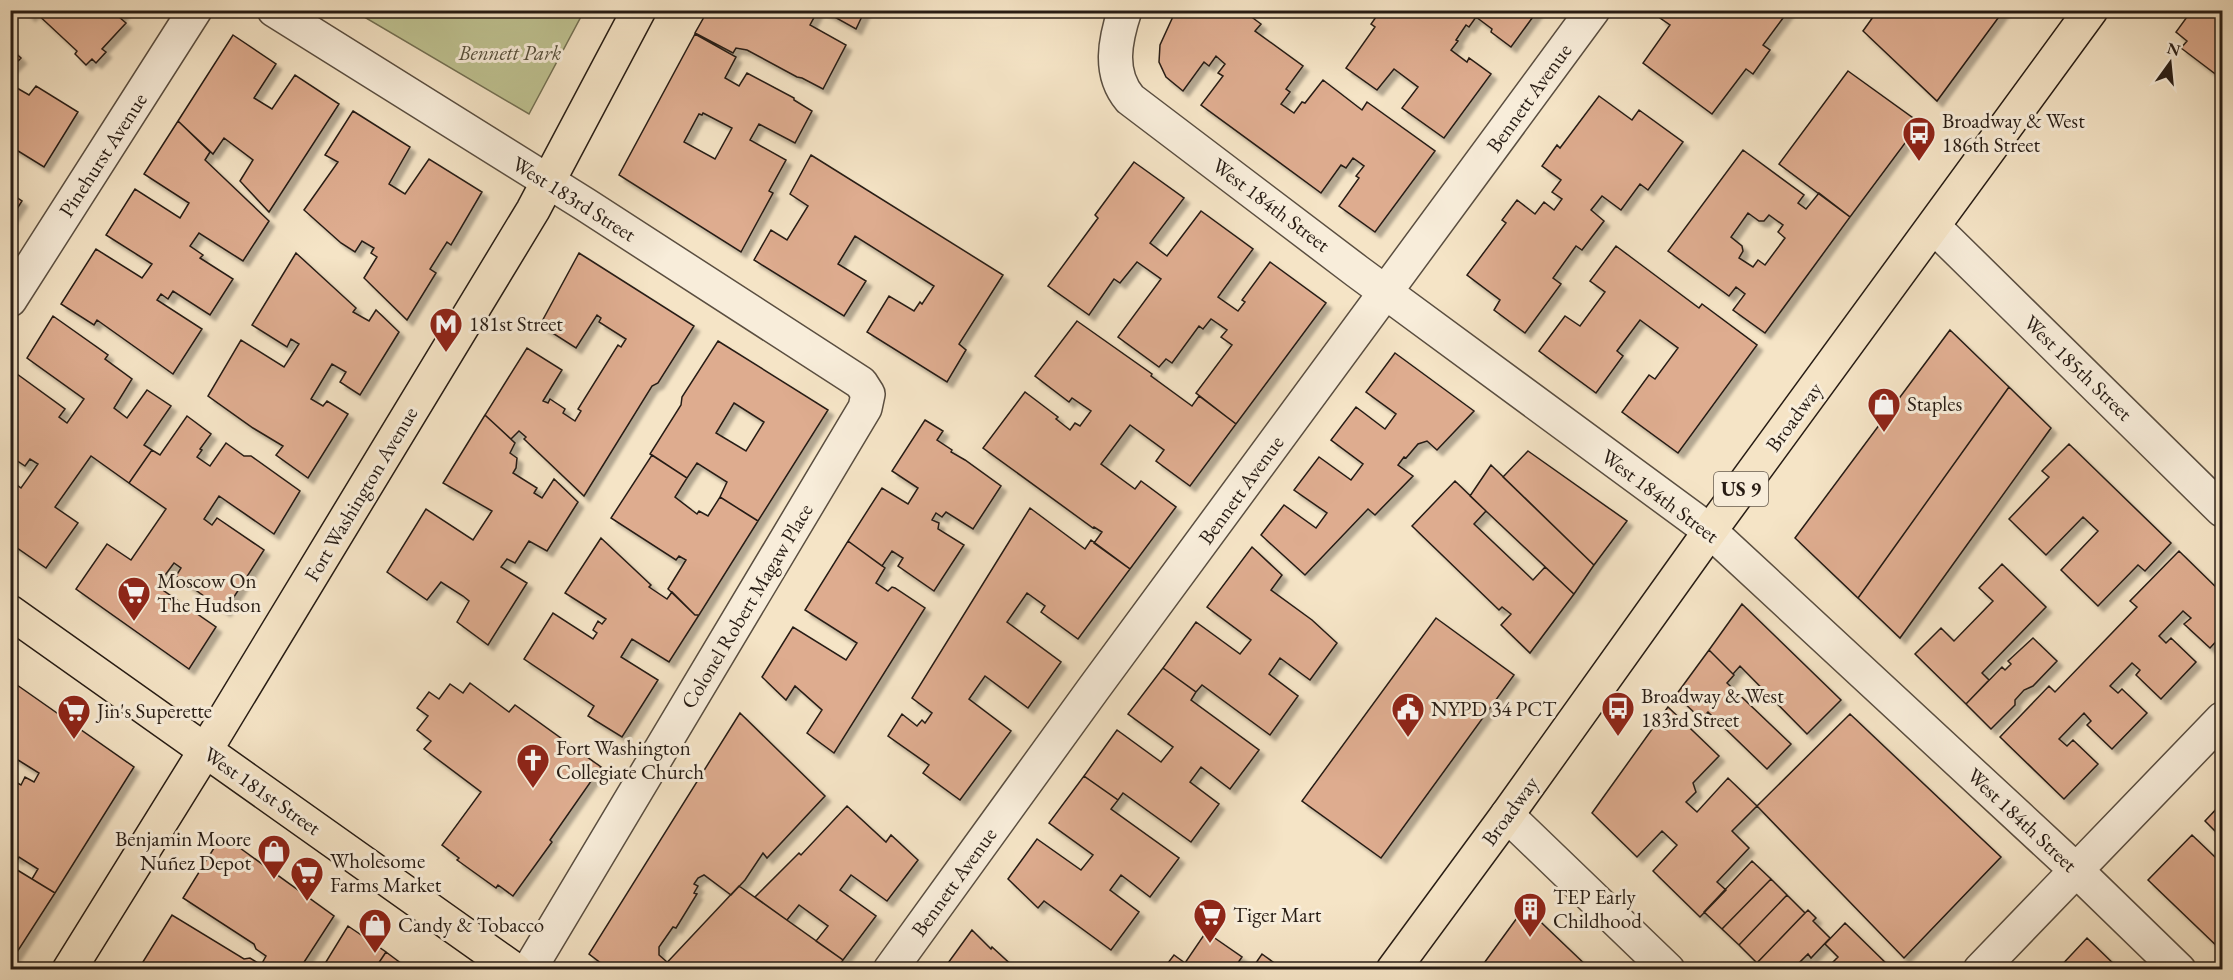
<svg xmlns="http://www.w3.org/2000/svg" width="2233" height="980" font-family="'EB Garamond',serif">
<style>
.green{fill:#bfc392;stroke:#737053;stroke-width:1.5}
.building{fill:#deac8f;stroke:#271c14;stroke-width:1.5;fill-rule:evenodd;filter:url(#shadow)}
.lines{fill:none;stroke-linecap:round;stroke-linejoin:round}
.minor-casing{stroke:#5a4e40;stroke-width:36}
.major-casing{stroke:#271c14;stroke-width:36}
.minor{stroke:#f8edda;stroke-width:33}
.major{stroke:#f5e4c6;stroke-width:33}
.labels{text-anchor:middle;stroke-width:6;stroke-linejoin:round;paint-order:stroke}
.shield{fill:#f8edda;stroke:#665b4f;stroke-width:1.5}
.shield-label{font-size:20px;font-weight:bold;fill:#271c14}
.park-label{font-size:21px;font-style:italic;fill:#554e3a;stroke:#f8edda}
.street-label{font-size:21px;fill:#271c14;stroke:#f8edda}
.poi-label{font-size:21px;fill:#271c14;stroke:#f8edda;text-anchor:start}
</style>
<defs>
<filter id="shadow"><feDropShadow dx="5.5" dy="5.5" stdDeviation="1.5" flood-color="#0004"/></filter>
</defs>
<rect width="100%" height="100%" fill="#f5e4c6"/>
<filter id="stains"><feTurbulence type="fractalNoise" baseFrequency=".00333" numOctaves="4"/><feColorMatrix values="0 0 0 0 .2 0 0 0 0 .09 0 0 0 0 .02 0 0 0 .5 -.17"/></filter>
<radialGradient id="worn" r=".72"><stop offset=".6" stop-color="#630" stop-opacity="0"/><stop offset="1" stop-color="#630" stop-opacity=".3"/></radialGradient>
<path class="green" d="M354,11L584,10V11L529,114Z"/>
<path class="building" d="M24,10H125L119,17L126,23L102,49L106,52L96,63L92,59L86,65L75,54L77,51L34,11L30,16Z
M708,10H774V12L779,15L781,10H818L810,25L846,45L823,89L802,78L797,77L747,50L736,48L733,53L695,33Z
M822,10H865L856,29Z
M1176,10H1242L1261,24L1255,31L1303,66L1286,89L1290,92L1281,104L1294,113L1302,102L1305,103L1323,80L1362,110L1367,102L1435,151L1375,232L1339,206L1359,178L1356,176L1364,166L1353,158L1346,168L1341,165L1321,193L1201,105L1223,76L1218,73L1225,64L1216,56L1209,66L1204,62L1183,91L1166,77L1159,62L1160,45Z
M1381,10H1538L1511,47L1491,32L1492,29L1476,17L1469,27L1466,25L1456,40L1458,41L1451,50L1467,62L1469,58L1491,74L1444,138L1402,108L1418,87L1394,69L1377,90L1346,68L1375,27L1371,24Z
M1665,10H1789L1763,45L1770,50L1753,74L1746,69L1712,114L1643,63L1670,25L1660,18Z
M1878,10H2004L1937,101L1863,31Z
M2192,10H2222V79L2181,48L2187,41L2176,32Z
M695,34L736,57L725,78L739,86L747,73L794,98V100L812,111L795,143L759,124L750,140L786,160L769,191L773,193L741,252L619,175ZM703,113L732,128L715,159L684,142L699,114L702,115Z
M233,35L276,64L254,98L272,109L295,75L339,104L269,212L240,181L253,160L224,138L213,154L178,121Z
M10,48L21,58L10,69Z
M1848,71L1920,123L1850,217L1779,164Z
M10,84L29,95L36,86L78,112L44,167L10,146Z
M1599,96L1632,120L1639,110L1683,142L1648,190L1640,184L1621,210L1602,196L1591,210L1604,221L1582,250L1576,246L1553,278L1561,284L1525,333L1494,310L1500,300L1467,275L1506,223L1502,220L1517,200L1535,214L1544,202L1554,210L1562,199L1552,192L1561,180L1542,166L1557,145L1560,148Z
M353,111L410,147L389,184L405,194L429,159L482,192L451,245L447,242L430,269L436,273L407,320L364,278L377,257L371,253L374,248L362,241L355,252L341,243L304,210L338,162L325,155Z
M178,121L210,152L205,160L269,221L243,261L199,233L190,246L203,255L200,258L233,279L210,315L173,291L168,299L161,294L157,300L202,329L173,374L97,320L94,325L61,304L96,249L142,278L152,264L106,235L135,189L180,218L189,203L144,174Z
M1743,150L1804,195L1798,203L1806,209L1819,193L1850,217L1765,333L1733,310L1745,294L1736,287L1729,296L1668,251ZM1748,213L1759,221H1764L1769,215L1783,225L1778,232L1785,238L1765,265L1758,260L1753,267L1739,258L1743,251L1742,246L1731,237Z
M811,155L1003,275L959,344L966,350L947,382L867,332L889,296L914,311L920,302L922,304L934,286L855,236L838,264L866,281L844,316L754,260L771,230L787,240L808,206L790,194Z
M1134,162L1184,198L1150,243L1167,256L1201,211L1253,249L1218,297L1238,311L1245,302L1242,300L1270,262L1326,303L1236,424L1196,393L1232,345L1221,337L1227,330L1211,319L1203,329L1199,326L1172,363L1166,359L1159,367L1118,337L1161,279L1137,262L1120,283L1114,279L1089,315L1048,286L1098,218L1095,215Z
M10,193L22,201L10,220Z
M1616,246L1699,308L1702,304L1757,345L1678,453L1622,412L1649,375L1655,379L1678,348L1640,320L1617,351L1623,356L1596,393L1539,351L1565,316L1580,326L1605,292L1590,281Z
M296,253L356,308L353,312L369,321L376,310L399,332L360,395L340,382L346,372L332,364L311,399L323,406L327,401L348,414L308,478L276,455L283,446L253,428L208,396L241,340L284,367L299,344L291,339L287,347L252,325Z
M579,253L694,326L658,383L652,386L584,496L524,439L526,437L519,431L511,439L485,415L527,348L562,370L543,401L548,403L550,399L565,409L563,413L575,421L581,411L578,409L618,345L621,347L626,339L599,322L601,318L597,315L576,348L540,325Z
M53,316L108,355L105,359L132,379L114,408L127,418L147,390L171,406L144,445L152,450L129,483L91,456L55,507L78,523L46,568L10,543V480L21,488L38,464L30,459L25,466L10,456V384L17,374L65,409L59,417L67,423L84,399L27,358Z
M1077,321L1152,374L1151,376L1192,406L1199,396L1236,424L1190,486L1156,461L1164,450L1130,425L1101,464L1135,489L1141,481L1176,507L1130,569L1094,543L1102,532L1094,527L1093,528L983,448L1025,392L1058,417L1056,419L1070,430L1075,423L1080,426L1091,411L1072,398L1069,402L1035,376Z
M1950,330L2009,387L1858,598L1795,538Z
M718,341L828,410L758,521L720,497L727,482L697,463L687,478L650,454L681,405L682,397ZM734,403L764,422L746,451L716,433Z
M1395,353L1474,411L1437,450L1427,441L1418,444L1406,458L1404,457L1398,465L1413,476L1375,515L1368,509L1305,575L1261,535L1284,505L1316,528L1327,513L1294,490L1319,457L1351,480L1363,464L1331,440L1356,407L1385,429L1396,414L1366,392Z
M2009,387L2051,428L1900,638L1858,598Z
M485,415L515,443L510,453L517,458L516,468L513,473L537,488L534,493L542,498L554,479L578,502L547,551L529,541L515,563L507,559L501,567L527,583L488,645L457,622L469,601L463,596L441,582L427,600L387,572L426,509L473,540L492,511L443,483Z
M187,416L211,434L200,449L202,450L197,457L210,466L226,443L244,456H251L300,491L274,534L219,496L204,519L212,525L217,518L264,550L225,611L176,576L181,568L174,563L157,586L216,627L189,669L76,589L107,544L131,560L166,509L129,483L152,450L160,455Z
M925,420L943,431L937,440L952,450L951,452L965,460L1001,486L973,529L946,512L942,517L936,513L932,520L939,523L938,529L964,545L934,591L898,566L903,558L892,551L882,566L848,541L882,488L908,504L918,488L892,471Z
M2069,444L2171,543L2145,571L2138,565L2098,606L2061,570L2098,531L2083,517L2046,555L2009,519L2049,477L2042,471Z
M1528,451L1627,521L1594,565L1503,477Z
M652,455L687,478L675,497L697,514L699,511L708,516L720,497L758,521L699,615H695L668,589L686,560L679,556L676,560L611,518Z
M1491,465L1594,565L1574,594L1470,496Z
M1455,481L1486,511L1474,524L1533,580L1545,567L1574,594L1530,653L1501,625L1511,614L1502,607L1499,610L1412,526Z
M1030,508L1085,549L1091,540L1130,569L1078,639L1041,612L1045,606L1027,593L1007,622L1061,662L1028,708L985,676L969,699L1011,731L960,800L923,773L929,765L888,736L902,714L917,726L922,720L925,723L932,713L912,698Z
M601,538L651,585L649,587L667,599L672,592L695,615H699L669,662L632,639L621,657L658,680L622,737L588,716L594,706L524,659L553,613L593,639L597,633L593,630L598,621L602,624L606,619L565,593Z
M848,541L885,568L876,583L888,591L892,587L895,588L925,608L834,753L807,733L822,710L795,686L786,700L762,677L793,627L846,660L857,643L805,610Z
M1252,547L1282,575L1271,590L1312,620L1337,643L1310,680L1280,658L1269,674L1298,696L1270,735L1202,685L1196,692L1163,668L1196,622L1240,654L1251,640L1207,607Z
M2179,551L2222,593V635L2210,648L2184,624L2191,618L2183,611L2159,636L2166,643L2171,638L2196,662L2161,699L2136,675L2140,670L2132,663L2110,686L2118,693L2122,689L2147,713L2112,749L2087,725L2091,721L2084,713L2059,739L2067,746L2073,740L2098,764L2064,799L2000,737L2049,686L2055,692L2137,607L2130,601Z
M2002,564L2046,607L1982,673L1989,680L1966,704L1915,654L1941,628L1954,641L1993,601L1979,588Z
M1742,604L1841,700L1807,734L1740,666L1733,674L1709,650Z
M1436,618L1514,675L1381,858L1302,801Z
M2033,638L2057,661L2033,686L2024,690L2015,700V705L1991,729L1966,704L2002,667L2005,670L2011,664L2008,661Z
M1709,650L1734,675L1727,683L1791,744L1767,769L1708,712L1701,719L1676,695Z
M1163,668L1196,692L1191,700L1259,750L1230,789L1201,767L1190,782L1219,804L1191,842L1123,793L1118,800L1084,776L1117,730L1161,762L1173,747L1128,714Z
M470,683L509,712L515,705L601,767L550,840L552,842L513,896L498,885L496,888L457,860L459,858L442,845L481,792L424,749L431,741L417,730L428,716L417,708L429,692L439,699L450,684L463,693Z
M17,685L134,767L55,893L32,879L38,869L19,857L18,859L10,854V779L21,785L25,777L34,782L39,773L10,755V695Z
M1668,707L1719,756L1693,783L1696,792L1686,802L1697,812L1728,778L1757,806L1732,831L1749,848L1717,882L1726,890L1700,917L1653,871L1677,845L1662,831L1637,857L1592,813Z
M740,713L825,796L767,858L763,853L745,880L731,895L704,875L698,878L694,884L698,886L694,893L697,894L676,928L673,927L659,947V955L667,962L660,970H610L589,954Z
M1850,714L2001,857L1904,958L1757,806Z
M1084,776L1118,800L1111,809L1179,858L1150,897L1121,875L1110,890L1139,912L1111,950L1044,901L1038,908L1008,879L1037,839L1081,870L1093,855L1049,823Z
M2222,803V838L2205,821Z
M847,806L886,842L891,835L918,860L887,901L851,875L840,890L876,916L843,960L816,941L828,926L799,905L787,920L755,897L799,853L801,855Z
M222,835L334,916L299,970H148L141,965L172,915L244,959L250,958L261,965L266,956L256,949L254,944L183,898Z
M2192,835L2215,857L2222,850V951L2148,880Z
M1752,861L1771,879L1722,929L1704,912Z
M14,868L55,893L10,963V874Z
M1771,879L1787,895L1739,945L1722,929Z
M739,886L843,960L836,970H660Z
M1787,895L1805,913L1757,963L1739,945Z
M1525,907L1591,970H1479Z
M1808,910L1816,918L1813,921L1830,938L1811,958L1808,954L1794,968L1795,970H1754L1752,968Z
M1845,923L1893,970H1825L1838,957L1825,944Z
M348,926L386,952L374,970H321Z
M972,930L991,949L992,947L1017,970H943Z
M1206,932L1242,957L1233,970H1167L1164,968L1174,955L1185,963Z
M2087,938L2120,970H2057Z
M386,952L410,970H374Z
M1262,954L1284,970H1251Z"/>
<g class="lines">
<defs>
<path id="minor" d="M274,10L586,205L861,383L868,394L865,408L529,970
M1125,10C1115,40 1108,73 1130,99L1358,272L1710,531L2076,870L2179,970
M1934,227L2222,510
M10,300L195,10
M1507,815L1668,970
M890,970L1094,688L1593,10
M1980,970L2222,719"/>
<path id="major" d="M10,612L515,970
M69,970L205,751L533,210L639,10
M1393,970L1507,815L1710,531L2091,10"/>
</defs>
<use href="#minor" class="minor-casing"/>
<use href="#major" class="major-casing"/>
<use href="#minor" class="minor"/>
<use href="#major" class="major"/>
</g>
<defs>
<symbol id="bus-pin" viewBox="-11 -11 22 30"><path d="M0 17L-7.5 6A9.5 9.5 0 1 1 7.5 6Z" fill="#8f2418" stroke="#f8edda"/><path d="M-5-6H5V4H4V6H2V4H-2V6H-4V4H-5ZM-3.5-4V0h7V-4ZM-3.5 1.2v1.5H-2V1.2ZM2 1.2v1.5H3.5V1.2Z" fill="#fff"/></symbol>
<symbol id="metro-pin" viewBox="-11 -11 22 30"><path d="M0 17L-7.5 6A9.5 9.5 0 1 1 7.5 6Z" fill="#8f2418" stroke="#f8edda"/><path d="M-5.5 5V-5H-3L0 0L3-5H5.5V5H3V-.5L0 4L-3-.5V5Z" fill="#fff"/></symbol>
<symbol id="shop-pin" viewBox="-11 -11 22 30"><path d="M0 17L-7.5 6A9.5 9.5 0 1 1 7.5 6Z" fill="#8f2418" stroke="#f8edda"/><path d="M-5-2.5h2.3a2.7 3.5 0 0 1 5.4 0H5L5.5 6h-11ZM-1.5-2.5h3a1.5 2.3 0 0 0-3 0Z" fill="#fff"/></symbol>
<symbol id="supermarket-pin" viewBox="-11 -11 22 30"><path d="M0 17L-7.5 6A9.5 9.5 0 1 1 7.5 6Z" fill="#8f2418" stroke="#f8edda"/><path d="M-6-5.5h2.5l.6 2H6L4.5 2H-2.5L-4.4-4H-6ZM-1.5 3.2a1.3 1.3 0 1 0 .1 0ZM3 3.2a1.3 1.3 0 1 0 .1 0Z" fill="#fff"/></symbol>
<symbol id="civic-pin" viewBox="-11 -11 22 30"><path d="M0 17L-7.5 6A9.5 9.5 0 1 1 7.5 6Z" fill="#8f2418" stroke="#f8edda"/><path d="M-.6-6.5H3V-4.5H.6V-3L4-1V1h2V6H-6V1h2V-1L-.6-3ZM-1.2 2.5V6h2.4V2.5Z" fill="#fff"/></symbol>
<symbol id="church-pin" viewBox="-11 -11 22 30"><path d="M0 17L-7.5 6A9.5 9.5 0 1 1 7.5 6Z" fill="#8f2418" stroke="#f8edda"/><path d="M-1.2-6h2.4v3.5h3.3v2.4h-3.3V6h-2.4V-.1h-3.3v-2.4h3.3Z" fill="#fff"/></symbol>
<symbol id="building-pin" viewBox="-11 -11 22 30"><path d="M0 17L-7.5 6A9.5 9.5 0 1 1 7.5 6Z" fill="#8f2418" stroke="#f8edda"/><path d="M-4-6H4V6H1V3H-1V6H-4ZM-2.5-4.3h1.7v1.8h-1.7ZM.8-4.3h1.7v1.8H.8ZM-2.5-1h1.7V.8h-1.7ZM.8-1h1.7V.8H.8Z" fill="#fff"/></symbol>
</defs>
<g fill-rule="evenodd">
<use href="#bus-pin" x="1900" y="114" width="38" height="52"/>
<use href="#metro-pin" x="427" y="305" width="38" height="52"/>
<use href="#shop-pin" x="1865" y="385" width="38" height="52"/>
<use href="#supermarket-pin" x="115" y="574" width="38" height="52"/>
<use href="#bus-pin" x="1599" y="689" width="38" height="52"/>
<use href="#civic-pin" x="1389" y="690" width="38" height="52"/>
<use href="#supermarket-pin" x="55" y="692" width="38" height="52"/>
<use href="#church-pin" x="514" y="741" width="38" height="52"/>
<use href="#shop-pin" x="255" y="832" width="38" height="52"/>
<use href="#supermarket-pin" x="288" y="854" width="38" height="52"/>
<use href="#building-pin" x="1511" y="890" width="38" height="52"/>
<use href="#supermarket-pin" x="1191" y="896" width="38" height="52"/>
<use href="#shop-pin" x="356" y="906" width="38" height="52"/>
</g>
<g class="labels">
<rect class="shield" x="1714" y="472" width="54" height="34" rx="4.5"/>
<g class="shield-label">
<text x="1741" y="496">US 9</text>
</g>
<g class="park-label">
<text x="510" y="60">Bennett Park</text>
</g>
<g class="street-label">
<text transform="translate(1529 98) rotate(-54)" y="7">Bennett Avenue</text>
<text transform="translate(103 155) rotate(-57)" y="7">Pinehurst Avenue</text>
<text transform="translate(574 199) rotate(32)" y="7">West 183rd Street</text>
<text transform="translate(1271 205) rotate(37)" y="7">West 184th Street</text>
<text transform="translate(2078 368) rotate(44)" y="7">West 185th Street</text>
<text transform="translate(1794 417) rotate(-54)" y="7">Broadway</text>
<text transform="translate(1241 490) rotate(-54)" y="7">Bennett Avenue</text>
<text transform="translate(361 494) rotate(-59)" y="7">Fort Washington Avenue</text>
<text transform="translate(1660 496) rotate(37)" y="7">West 184th Street</text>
<text transform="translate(747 606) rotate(-59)" y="7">Colonel Robert Magaw Place</text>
<text transform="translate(262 791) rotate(35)" y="7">West 181st Street</text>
<text transform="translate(1510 811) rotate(-54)" y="7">Broadway</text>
<text transform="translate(2022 820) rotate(43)" y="7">West 184th Street</text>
<text transform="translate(954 882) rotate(-54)" y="7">Bennett Avenue</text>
</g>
<g class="poi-label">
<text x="1942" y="128">Broadway &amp; West<tspan x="1942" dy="24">186th Street</tspan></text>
<text x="469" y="331">181st Street</text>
<text x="1907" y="411">Staples</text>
<text x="157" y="588">Moscow On<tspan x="157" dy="24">The Hudson</tspan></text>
<text x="1641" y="703">Broadway &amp; West<tspan x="1641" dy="24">183rd Street</tspan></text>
<text x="1431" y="716">NYPD 34 PCT</text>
<text x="97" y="718">Jin's Superette</text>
<text x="556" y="755">Fort Washington<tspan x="556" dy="24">Collegiate Church</tspan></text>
<text x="251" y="846" text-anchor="end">Benjamin Moore<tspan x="251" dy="24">Nuñez Depot</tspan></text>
<text x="330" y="868">Wholesome<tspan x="330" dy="24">Farms Market</tspan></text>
<text x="1553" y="904">TEP Early<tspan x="1553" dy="24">Childhood</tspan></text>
<text x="1233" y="922">Tiger Mart</text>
<text x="398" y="932">Candy &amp; Tobacco</text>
</g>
</g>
<rect width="2233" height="980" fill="none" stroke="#f5e4c6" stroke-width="36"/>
<rect x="12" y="12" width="2209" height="956" fill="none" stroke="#271c14" stroke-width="3"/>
<rect x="18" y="18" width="2197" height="944" fill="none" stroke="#271c14" stroke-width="1.5"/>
<g transform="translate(2170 63) rotate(15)" stroke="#f8edda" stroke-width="4.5" paint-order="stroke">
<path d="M0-4.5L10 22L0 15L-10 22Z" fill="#271c14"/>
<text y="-9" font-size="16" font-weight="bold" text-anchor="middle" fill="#271c14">N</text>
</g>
<rect width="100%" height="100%" filter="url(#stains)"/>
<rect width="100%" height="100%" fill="url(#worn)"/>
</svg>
